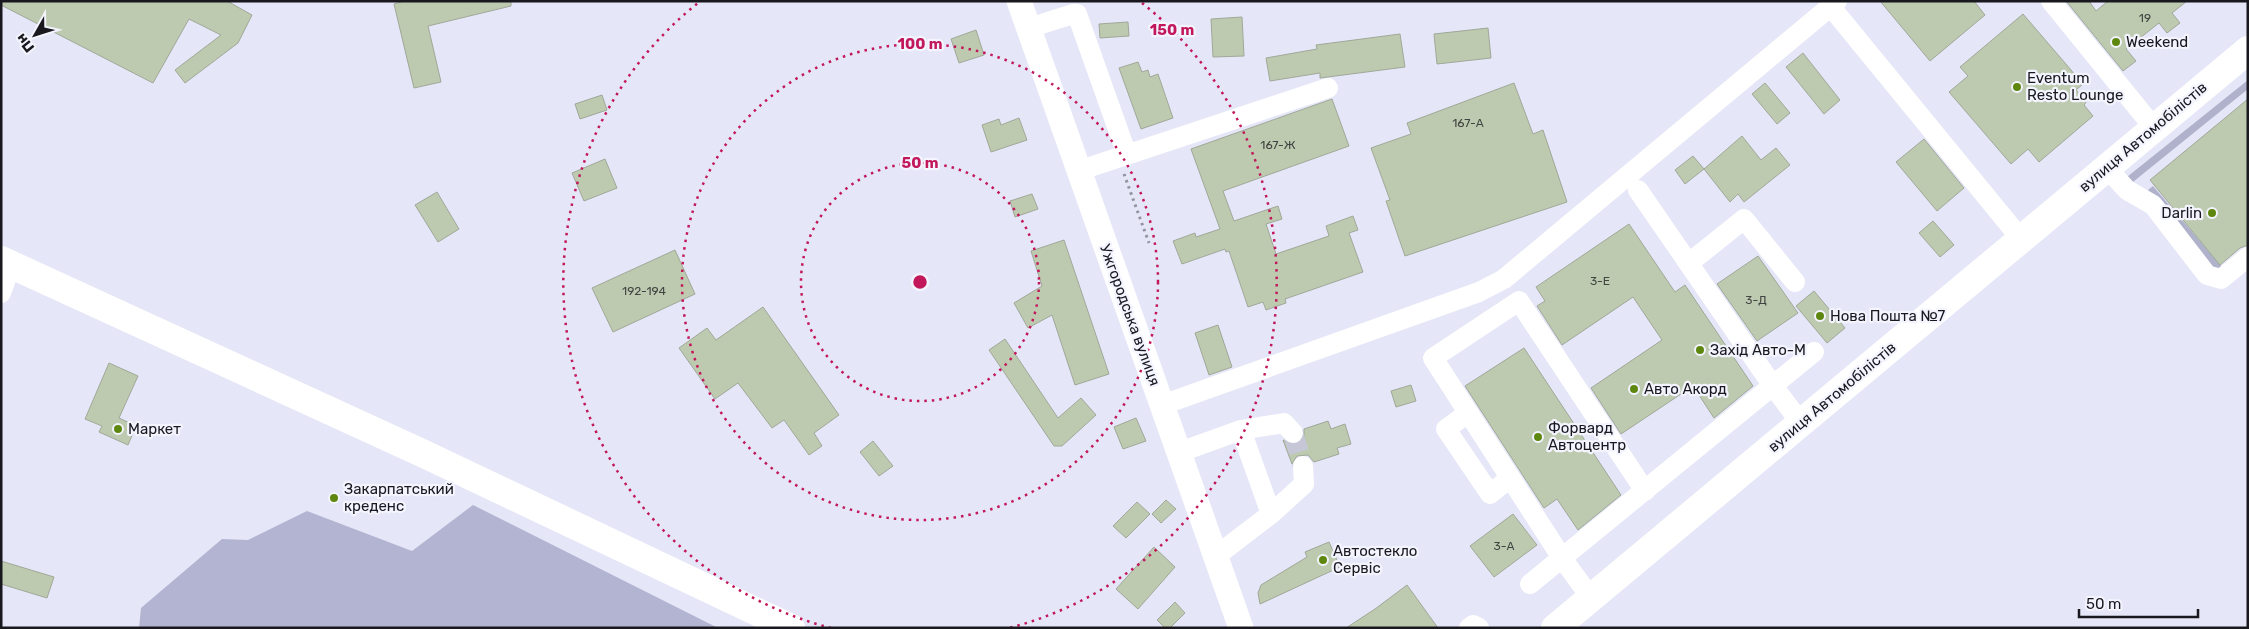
<svg xmlns="http://www.w3.org/2000/svg" width="2249" height="629" font-family="Rubik,sans-serif">
<style>
.green{fill:#b0b2cb}
.forest{fill:#b2b4d1}
.building{fill:#bdcaaf;stroke:#a0a899}
.lines{fill:none;stroke-linecap:round;stroke-linejoin:round}
.minor-tunnel{stroke:#c6c7d6;stroke-width:20;stroke-dasharray:20 10;stroke-linecap:butt}
.path{stroke:#9394a0;stroke-width:3;stroke-dasharray:2.5 4;stroke-linecap:butt}
.minor{stroke:#fff;stroke-width:20}
.major{stroke:#fff;stroke-width:25}
.highway{stroke:#fff;stroke-width:28}
.ring{fill:none;stroke:#c2185b;stroke-width:2.5;stroke-dasharray:2.5 5}
.poi-dot{fill:#5e8710;stroke:#f3f4fe;stroke-width:2}
.labels{text-anchor:middle;stroke-width:4.5;stroke-linejoin:round;paint-order:stroke}
.number-label{font-size:12px;fill:#414442}
.poi-label{font-size:15px;fill:#18181e;stroke:#f3f4fe;text-anchor:start}
.street-label{font-size:15px;fill:#18181e;stroke:#f3f4fe}
.centre{fill:#c2185b;stroke:#f3f4fe;stroke-width:2.5}
.ring-label{font-size:15px;text-anchor:middle;font-weight:bold;fill:#c2185b;stroke:#f3f4fe;stroke-width:4.5;stroke-linejoin:round;paint-order:stroke}
</style>
<rect width="100%" height="100%" fill="#e5e6f7"/>
<path class="green" d="M2248,80V89L2128,186L2122,181Z
M2153,186L2222,267L2210,273L2148,190Z"/>
<path class="forest" d="M473,505L718,628H139L141,608L222,539L248,540L307,511L412,551Z"/>
<path class="building" d="M1,1H227L252,15L238,43L185,83L175,70L221,35L189,19L153,83L1,5Z
M404,1H511V6L428,26L441,82L414,88L394,4Z
M1880,1H1974L1985,15L1930,61Z
M2066,1H2089L2096,11L2108,1H2187L2172,13L2180,23L2167,33L2159,23L2126,49L2136,61L2123,71Z
M2023,14L2083,84L2076,90L2086,102L2084,105L2093,116L2039,162L2028,149L2011,164L1949,92L1968,76L1960,67Z
M1242,17L1244,56L1213,57L1211,19Z
M1128,22L1129,36L1100,38L1099,24Z
M1488,28L1491,58L1437,64L1434,34Z
M976,30L984,55L959,63L951,39Z
M1400,34L1405,67L1320,78V73L1270,81L1266,58L1317,49L1316,45Z
M1803,53L1840,100L1824,114L1786,67Z
M1138,62L1142,72L1148,70L1150,77L1158,74L1173,118L1141,129L1119,68Z
M1514,83L1533,134L1543,130L1567,202L1405,256L1386,201L1390,200L1371,148L1411,134L1407,123Z
M1765,83L1790,113L1777,124L1752,94Z
M602,95L607,110L580,119L575,104Z
M1332,99L1349,146L1223,191L1234,221L1278,206L1282,219L1266,224L1276,254L1329,236L1326,226L1353,216L1358,230L1349,233L1363,272L1285,299L1286,303L1266,310L1263,302L1248,307L1229,251L1226,252L1225,249L1182,264L1173,241L1195,233L1196,237L1220,229L1191,149Z
M2248,99V245L2240,248L2220,265L2150,180Z
M1019,118L1027,140L991,152L982,125L999,119L1001,125Z
M1742,136L1761,160L1776,148L1790,165L1744,202L1738,194L1730,202L1704,169Z
M1924,139L1964,188L1937,211L1896,162Z
M1693,156L1704,169L1685,184L1675,170Z
M605,159L617,188L584,201L572,173Z
M437,192L459,229L438,242L415,205Z
M1032,194L1038,209L1015,217L1010,201Z
M1933,221L1954,245L1940,257L1919,233Z
M1629,224L1675,292L1685,285L1753,386L1714,418L1693,386L1621,434L1591,388L1662,340L1633,297L1562,345L1537,306L1545,301L1536,287Z
M1064,240L1109,374L1075,385L1052,315L1028,328L1014,303L1042,286L1031,251Z
M675,250L695,294L613,332L592,288Z
M1758,256L1798,313L1757,341L1717,284Z
M1814,291L1845,328L1827,343L1796,306Z
M763,307L839,415L814,433L822,446L809,455L784,420L772,428L738,383L715,399L679,348L707,328L716,340Z
M1218,325L1232,367L1209,375L1195,333Z
M1005,339L1058,418L1081,398L1096,415L1062,446H1054L989,350Z
M1524,348L1621,495L1578,530L1557,499L1544,508L1465,386Z
M109,363L138,376L119,418L136,426L128,445L99,432L102,426L85,419Z
M1411,385L1416,401L1396,407L1391,391Z
M1136,418L1146,441L1123,449L1114,427Z
M1328,421L1331,429L1345,424L1351,444L1337,448L1339,454L1314,462L1308,455L1297,456L1292,464L1283,440L1289,444H1296L1304,437V429Z
M873,441L893,466L879,476L860,452Z
M1166,500L1176,509L1161,523L1152,514Z
M1137,502L1150,514L1126,538L1113,526Z
M1513,514L1537,545L1494,577L1470,546Z
M1329,542L1340,567L1260,604L1258,593L1261,585L1307,557L1305,552Z
M1154,547L1175,567L1138,609L1116,589Z
M1,561L54,577L47,598L1,584Z
M1407,585L1438,628H1346L1375,609Z
M1175,602L1185,613L1170,628H1165L1157,620Z"/>
<g class="lines">
<path class="minor-tunnel" d="M1293,433L1303,466"/>
<path class="path" d="M1124,174L1149,243"/>
<path class="minor" d="M2051,1L2154,128
M1831,7L2021,239
M1029,28L1073,14H1077L1127,155
M2107,168L2127,190L2153,205L2207,275L2221,279L2248,257
M1078,171L1328,88
M1638,190L1773,386L1801,423
M1689,263L1744,219L1795,282
M1,293L11,265
M1162,405L1479,292L1504,279L1837,1
M1468,413L1446,429L1490,494L1510,478
M1241,430L1284,423L1293,433
M1180,452L1241,430L1271,514L1216,556
M1271,514L1304,484L1303,466
M1530,584L1814,352
M1591,598L1562,558L1433,358L1519,301L1645,491
M1469,628L1473,625L1479,628"/>
<path class="major" d="M1019,1L1241,628"/>
<path class="highway" d="M1,260L422,453L791,628
M1555,628L2248,50"/>
</g>
<g class="ring">
<circle cx="920" cy="282" r="119"/>
<circle cx="920" cy="282" r="238"/>
<path d="M831 628A357 357 0 0 1 698 3M1142 3A357 357 0 0 1 1009 628"/>
</g>
<g class="poi-dot">
<circle cx="2116" cy="42" r="5"/>
<circle cx="2017" cy="87" r="5"/>
<circle cx="2212" cy="213" r="5"/>
<circle cx="1820" cy="316" r="5"/>
<circle cx="1700" cy="350" r="5"/>
<circle cx="1634" cy="389" r="5"/>
<circle cx="118" cy="429" r="5"/>
<circle cx="1538" cy="437" r="5"/>
<circle cx="334" cy="498" r="5"/>
<circle cx="1323" cy="560" r="5"/>
</g>
<g class="labels">
<g class="number-label">
<text x="2145" y="22">19</text>
<text x="1468" y="127">167-А</text>
<text x="1278" y="149">167-Ж</text>
<text x="1600" y="285">3-Е</text>
<text x="644" y="295">192-194</text>
<text x="1756" y="304">3-Д</text>
<text x="1504" y="550">3-А</text>
</g>
<g class="poi-label">
<text x="2126" y="47">Weekend</text>
<text x="2027" y="83">Eventum<tspan x="2027" dy="17">Resto Lounge</tspan></text>
<text x="2202" y="218" text-anchor="end">Darlin</text>
<text x="1830" y="321">Нова Пошта №7</text>
<text x="1710" y="355">Захід Авто-М</text>
<text x="1644" y="394">Авто Акорд</text>
<text x="1548" y="433">Форвард<tspan x="1548" dy="17">Автоцентр</tspan></text>
<text x="128" y="434">Маркет</text>
<text x="344" y="494">Закарпатський<tspan x="344" dy="17">креденс</tspan></text>
<text x="1333" y="556">Автостекло<tspan x="1333" dy="17">Сервіс</tspan></text>
</g>
<g class="street-label">
<text transform="translate(2143 137) rotate(-40)" y="5">вулиця Автомобілістів</text>
<text transform="translate(1130 315) rotate(70)" y="5">Ужгородська вулиця</text>
<text transform="translate(1832 397) rotate(-40)" y="5">вулиця Автомобілістів</text>
</g>
</g>
<circle cx="920" cy="282" r="8" class="centre"/>
<g class="ring-label">
<text x="1172" y="35">150 m</text>
<text x="920" y="49">100 m</text>
<text x="920" y="168">50 m</text>
</g>
<rect width="2249" height="629" fill="none" stroke="#18181e" stroke-width="5"/>
<g transform="translate(35 35) rotate(231)" stroke="#f3f4fe" stroke-width="4" paint-order="stroke">
<path d="M0-4L9 19L0 12L-9 19Z" fill="#18181e"/>
<text y="-8" font-size="14" font-weight="bold" text-anchor="middle" fill="#18181e">Пн</text>
</g>
<path d="M2079 609v8h119v-8" fill="none" stroke="#18181e" stroke-width="2.5"/>
<text x="2086" y="609" font-size="15" fill="#18181e" stroke="#f3f4fe" stroke-width="4" paint-order="stroke">50 m</text>
</svg>
